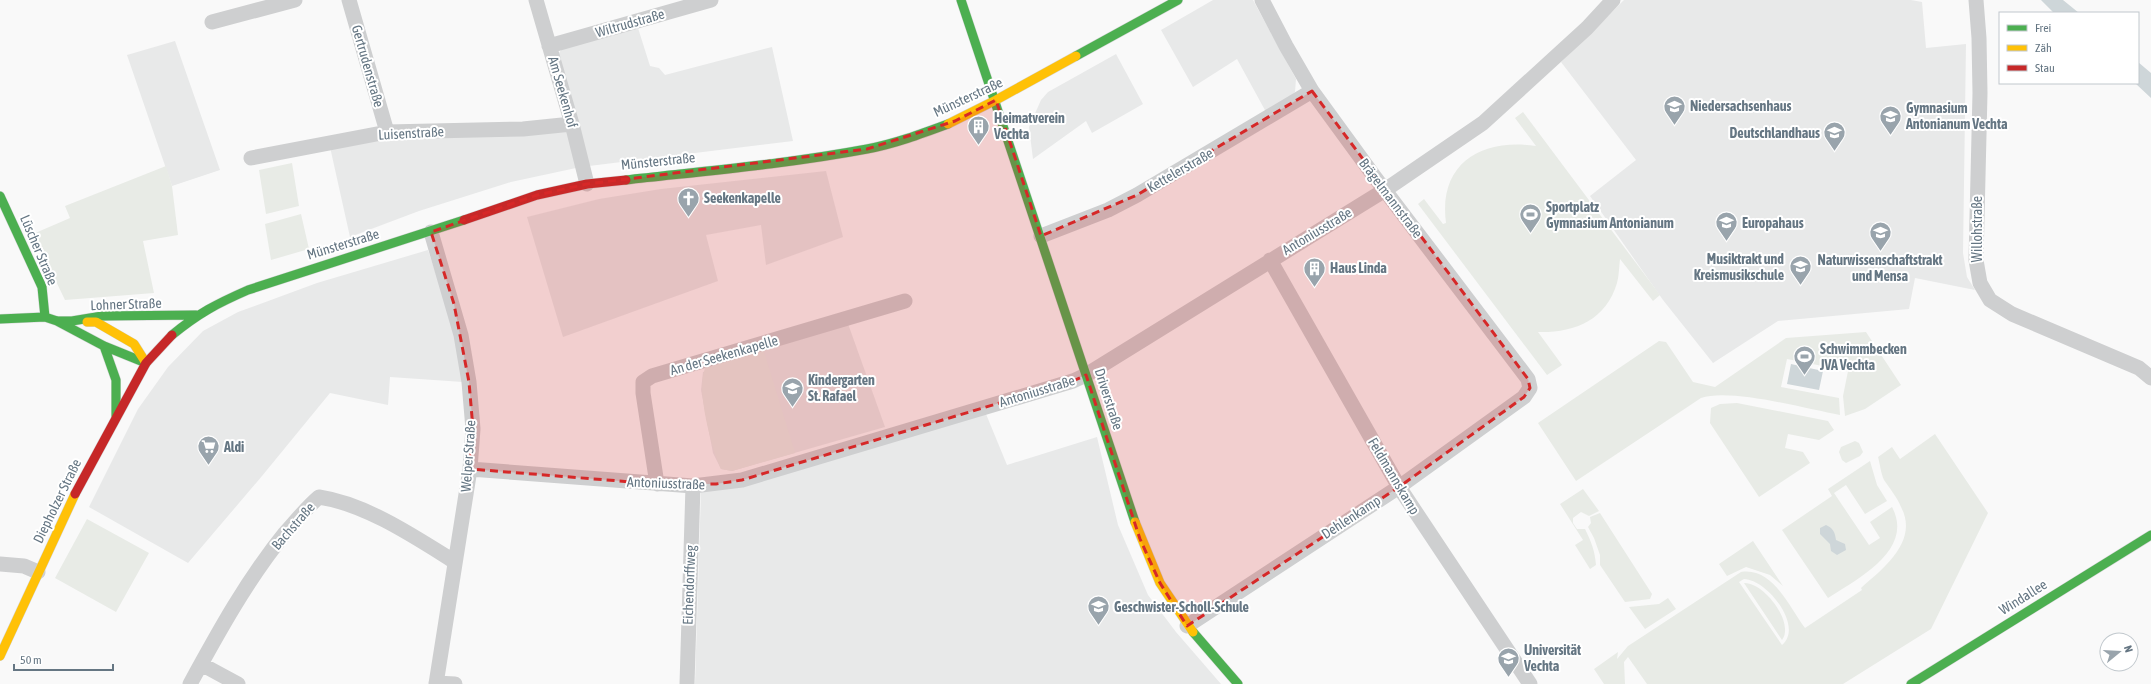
<svg xmlns="http://www.w3.org/2000/svg" width="2151" height="684" font-family="'Asap Condensed',sans-serif">
<style>
.built{fill:#e8e9e9}
.green{fill:#e8ebe6;fill-rule:evenodd}
.water{fill:#ced6d9}
.lines{fill:none;stroke-linecap:round;stroke-linejoin:round}
.fast-casing{stroke:#d5d6d7;stroke-width:10}
.slow-casing{stroke:#d5d6d7;stroke-width:10}
.jam-casing{stroke:#d5d6d7;stroke-width:10}
.street{stroke:#cecfd0;stroke-width:15}
.fast{stroke:#4caf50;stroke-width:9}
.slow{stroke:#ffc107;stroke-width:9}
.jam{stroke:#c62828;stroke-width:9}
.marked{fill:#d62828;fill-opacity:0.2;stroke:#d62828;stroke-width:3;stroke-dasharray:8 5;stroke-linejoin:round}
.labels{text-anchor:middle;stroke-width:4;stroke-linejoin:round;paint-order:stroke}
.street-label{font-size:14px;fill:#657683;stroke:#fff}
.poi-label{font-size:14px;font-weight:bold;fill:#657683;stroke:#fff;text-anchor:start}
</style>
<rect width="100%" height="100%" fill="#f9f9f9"/>
<path class="built" d="M1213,0H1253L1296,79L1295,92L1290,97L1266,112L1237,59L1193,87L1161,30Z
M1624,0H1911L1922,2L1926,48L1966,44L1963,253L1967,277L1975,290L1915,278L1909,309L1778,321L1713,363L1663,300L1590,196L1636,160L1561,62Z
M638,28L650,66L659,68L665,75L772,47L793,141L589,166L558,54L562,49Z
M175,41L220,170L172,186L127,55Z
M1116,54L1143,104L1092,133L1086,121L1033,159L1029,127L1041,100L1048,92Z
M567,132L576,168L511,182L419,211L350,237L330,147L391,137Z
M826,171L843,237L766,265L761,225L706,235L718,281L563,337L527,217L599,199L661,189Z
M428,250L457,337L463,382L390,377L388,405L330,393L262,476L188,563L89,507L138,409L168,367L203,331L238,312L317,283Z
M847,321L885,427L732,471L721,469L713,453L701,390L703,372Z
M986,414L1007,465L1097,437L1118,525L1148,595L1176,632L1221,684H695L701,491Z"/>
<path class="green" d="M1523,112L1660,295L1653,301L1620,259C1619,267 1619,276 1617,283C1606,321 1573,333 1538,332L1562,365L1547,375L1418,204L1424,199L1443,224L1446,223C1438,163 1482,138 1536,146L1515,118Z
M292,163L299,206L266,214L259,170Z
M166,166L172,186L178,235L143,241L154,293L65,300L33,234L70,218L65,206Z
M301,214L309,249L271,260L265,224Z
M1866,332L1901,385L1865,409L1845,416L1843,396L1848,371L1787,359L1781,387L1839,398L1840,415C1807,409 1731,388 1701,398L1576,481L1538,423L1659,341L1666,342L1693,382L1715,387L1786,338Z
M763,349L795,453L732,471L721,469C711,446 695,388 706,366Z
M1737,403L1828,421L1834,430L1819,440L1788,434L1785,448L1803,452L1810,463L1759,497L1710,423L1711,408L1720,404Z
M1935,434L1988,513L1931,629L1843,684H1647L1628,657L1624,662L1625,684H1604L1594,669L1618,652L1617,659L1628,646L1741,572C1773,567 1789,607 1805,628L1862,590L1861,588C1884,568 1919,541 1901,507C1897,497 1890,489 1884,480C1881,474 1880,464 1878,457L1892,447L1900,459ZM1744,579C1768,580 1804,627 1782,645L1739,582Z
M1855,441L1859,443L1863,452L1860,456L1846,463L1842,460L1839,452L1841,447Z
M1870,461L1877,485L1887,501L1865,514L1846,485L1834,493L1869,545L1880,538L1870,522L1892,507C1915,550 1857,579 1828,598L1782,530L1832,496L1828,489Z
M1583,489L1599,511L1589,516L1581,512L1573,518V523L1577,529H1585C1591,541 1595,551 1596,565L1590,569L1575,545L1583,540L1560,504Z
M1600,513L1652,594L1650,599L1625,602L1600,565V555L1594,538L1588,527L1591,523L1590,517Z
M87,519L149,553L116,612L55,578Z
M1753,541L1783,586L1770,575L1746,567L1727,576L1719,564Z
M1744,583C1764,582 1795,623 1782,640Z
M1668,598L1676,609L1645,629L1629,607L1659,604Z"/>
<path class="water" d="M2041,0H2063L2079,13H2054Z
M2138,62L2151,73V98L2135,83H2138Z
M1791,364L1823,371L1819,390L1787,384Z
M1826,525C1833,528 1835,532 1836,540L1845,544L1846,550L1837,555L1831,551L1830,544L1820,534V528Z"/>
<g class="lines">
<defs>
<path id="fast" d="M961,0L1135,522
M1076,56L1178,0
M626,180C706,171 787,164 867,149C894,144 921,134 948,124
M0,196L42,287L45,317
M0,319L45,317L57,321L104,346L146,363
M58,321H72L102,316L196,315
M172,335C199,313 216,304 248,290L464,220
M104,346L116,380V416
M1193,632L1238,684
M1911,684L2151,535"/>
<path id="slow" d="M948,124L996,100L1076,56
M87,322H96L134,344L146,363
M1135,522L1160,583L1193,632
M0,656L75,494"/>
<path id="jam" d="M464,220L537,195L587,184L626,180
M75,494L146,363L172,335"/>
</defs>
<use href="#fast" class="fast-casing"/>
<use href="#slow" class="slow-casing"/>
<use href="#jam" class="jam-casing"/>
<path class="street" d="M349,0L387,132
M536,0L572,124L587,184
M1976,0L1979,38L1980,93L1976,260L1980,283L1990,300L2012,314L2139,368L2151,378
M212,22L295,0
M549,46L711,0
M251,158L387,132L523,129L572,124
M431,232L461,335L469,382L473,429L470,469L436,684
M1041,236L1108,210L1137,195L1312,91
M1270,260L1399,487L1530,684
M470,469L693,486L742,480L1073,381L1086,375L1385,190L1483,123L1587,28L1613,0
M657,484L643,393V382L652,376L905,301
M0,564L24,566L38,572
M1187,626L1399,487L1524,397L1530,388L1528,379L1374,176L1312,91L1286,46L1262,0
M201,664L238,684
M436,683L455,684
M190,684C219,631 247,580 285,533C296,521 306,508 319,497C366,504 415,537 455,562
M687,684L693,486"/>
<use href="#fast" class="fast"/>
<use href="#slow" class="slow"/>
<use href="#jam" class="jam"/>
</g>
<path class="marked" d="M1312,91L1528,379L1530,388L1524,397L1399,487L1187,626L1160,583L1140,539L1086,375L1073,381L742,480L716,484H657L470,469L473,429L469,382L454,304L431,232L537,195L587,184L867,149L955,121L996,100L1041,236L1137,195Z"/>
<defs>
<symbol id="school-pin" viewBox="-11 -11 22 30"><path d="M0 17L-7.5 6A9.5 9.5 0 1 1 7.5 6Z" fill="#99a4ac" stroke="#fff"/><path d="M0-5L7-2L0 1L-7-2ZM-4 1L0 2.5L4 1V4Q0 6-4 4Z" fill="#fff"/></symbol>
<symbol id="building-pin" viewBox="-11 -11 22 30"><path d="M0 17L-7.5 6A9.5 9.5 0 1 1 7.5 6Z" fill="#99a4ac" stroke="#fff"/><path d="M-4-6H4V6H1V3H-1V6H-4ZM-2.5-4.3h1.7v1.8h-1.7ZM.8-4.3h1.7v1.8H.8ZM-2.5-1h1.7V.8h-1.7ZM.8-1h1.7V.8H.8Z" fill="#fff"/></symbol>
<symbol id="church-pin" viewBox="-11 -11 22 30"><path d="M0 17L-7.5 6A9.5 9.5 0 1 1 7.5 6Z" fill="#99a4ac" stroke="#fff"/><path d="M-1.2-6h2.4v3.5h3.3v2.4h-3.3V6h-2.4V-.1h-3.3v-2.4h3.3Z" fill="#fff"/></symbol>
<symbol id="stadium-pin" viewBox="-11 -11 22 30"><path d="M0 17L-7.5 6A9.5 9.5 0 1 1 7.5 6Z" fill="#99a4ac" stroke="#fff"/><path d="M0-5a6.5 5 0 1 0 0 10a6.5 5 0 1 0 0-10ZM-3.5-1.8h7v3.6h-7Z" fill="#fff"/></symbol>
<symbol id="supermarket-pin" viewBox="-11 -11 22 30"><path d="M0 17L-7.5 6A9.5 9.5 0 1 1 7.5 6Z" fill="#99a4ac" stroke="#fff"/><path d="M-6-5.5h2.5l.6 2H6L4.5 2H-2.5L-4.4-4H-6ZM-1.5 3.2a1.3 1.3 0 1 0 .1 0ZM3 3.2a1.3 1.3 0 1 0 .1 0Z" fill="#fff"/></symbol>
<symbol id="university-pin" viewBox="-11 -11 22 30"><path d="M0 17L-7.5 6A9.5 9.5 0 1 1 7.5 6Z" fill="#99a4ac" stroke="#fff"/><path d="M0-5L7-2L0 1L-7-2ZM-4 1L0 2.5L4 1V4Q0 6-4 4Z" fill="#fff"/></symbol>
</defs>
<g fill-rule="evenodd">
<use href="#school-pin" x="1662" y="94" width="25" height="34"/>
<use href="#school-pin" x="1878" y="104" width="25" height="34"/>
<use href="#building-pin" x="966" y="114" width="25" height="34"/>
<use href="#school-pin" x="1822" y="120" width="25" height="34"/>
<use href="#church-pin" x="676" y="186" width="25" height="34"/>
<use href="#stadium-pin" x="1518" y="202" width="25" height="34"/>
<use href="#school-pin" x="1714" y="210" width="25" height="34"/>
<use href="#school-pin" x="1868" y="220" width="25" height="34"/>
<use href="#school-pin" x="1788" y="254" width="25" height="34"/>
<use href="#building-pin" x="1302" y="256" width="25" height="34"/>
<use href="#stadium-pin" x="1792" y="344" width="25" height="34"/>
<use href="#school-pin" x="780" y="376" width="25" height="34"/>
<use href="#supermarket-pin" x="196" y="434" width="25" height="34"/>
<use href="#school-pin" x="1086" y="594" width="25" height="34"/>
<use href="#university-pin" x="1496" y="646" width="25" height="34"/>
</g>
<g class="labels">
<g class="street-label">
<text transform="translate(630 23) rotate(-16)" y="5">Wiltrudstraße</text>
<text transform="translate(368 66) rotate(74)" y="5">Gertrudenstraße</text>
<text transform="translate(563 92) rotate(74)" y="5">Am Seekenhof</text>
<text transform="translate(968 97) rotate(-25)" y="5">Münsterstraße</text>
<text transform="translate(411 133) rotate(-3)" y="5">Luisenstraße</text>
<text transform="translate(658 161) rotate(-6)" y="5">Münsterstraße</text>
<text transform="translate(1180 170) rotate(-30)" y="5">Kettelerstraße</text>
<text transform="translate(1391 198) rotate(53)" y="5">Brägelmannstraße</text>
<text transform="translate(1977 229) rotate(-90)" y="5">Willohstraße</text>
<text transform="translate(1317 231) rotate(-31)" y="5">Antoniusstraße</text>
<text transform="translate(343 244) rotate(-17)" y="5">Münsterstraße</text>
<text transform="translate(39 250) rotate(67)" y="5">Lüscher Straße</text>
<text transform="translate(126 304) rotate(-2)" y="5">Lohner Straße</text>
<text transform="translate(724 355) rotate(-16)" y="5">An der Seekenkapelle</text>
<text transform="translate(1037 391) rotate(-17)" y="5">Antoniusstraße</text>
<text transform="translate(1109 399) rotate(72)" y="5">Driverstraße</text>
<text transform="translate(468 456) rotate(-86)" y="5">Welper Straße</text>
<text transform="translate(1394 476) rotate(59)" y="5">Feldmannskamp</text>
<text transform="translate(666 483) rotate(2)" y="5">Antoniusstraße</text>
<text transform="translate(57 501) rotate(-64)" y="5">Diepholzer Straße</text>
<text transform="translate(1351 517) rotate(-33)" y="5">Dehlenkamp</text>
<text transform="translate(293 526) rotate(-49)" y="5">Bachstraße</text>
<text transform="translate(689 585) rotate(-88)" y="5">Eichendorffweg</text>
<text transform="translate(2023 597) rotate(-32)" y="5">Windallee</text>
</g>
<g class="poi-label">
<text x="1690" y="111">Niedersachsenhaus</text>
<text x="1906" y="113">Gymnasium<tspan x="1906" dy="16">Antonianum Vechta</tspan></text>
<text x="994" y="123">Heimatverein<tspan x="994" dy="16">Vechta</tspan></text>
<text x="1820" y="138" text-anchor="end">Deutschlandhaus</text>
<text x="704" y="203">Seekenkapelle</text>
<text x="1546" y="212">Sportplatz<tspan x="1546" dy="16">Gymnasium Antonianum</tspan></text>
<text x="1742" y="228">Europahaus</text>
<text x="1784" y="264" text-anchor="end">Musiktrakt und<tspan x="1784" dy="16">Kreismusikschule</tspan></text>
<text x="1880" y="265" text-anchor="middle">Naturwissenschaftstrakt<tspan x="1880" dy="16">und Mensa</tspan></text>
<text x="1330" y="273">Haus Linda</text>
<text x="1820" y="354">Schwimmbecken<tspan x="1820" dy="16">JVA Vechta</tspan></text>
<text x="808" y="385">Kindergarten<tspan x="808" dy="16">St. Rafael</tspan></text>
<text x="224" y="452">Aldi</text>
<text x="1114" y="612">Geschwister-Scholl-Schule</text>
<text x="1524" y="655">Universität<tspan x="1524" dy="16">Vechta</tspan></text>
</g>
</g>
<rect x="1999" y="12" width="140" height="72" fill="#ffffff" stroke="#c1c8cd"/>
<rect x="2007" y="25" width="20" height="6" fill="#4caf50" stroke="#c1c8cd"/>
<text x="2035" y="32" font-size="12" fill="#657683">Frei</text>
<rect x="2007" y="45" width="20" height="6" fill="#ffc107" stroke="#c1c8cd"/>
<text x="2035" y="52" font-size="12" fill="#657683">Zäh</text>
<rect x="2007" y="65" width="20" height="6" fill="#c62828" stroke="#c1c8cd"/>
<text x="2035" y="72" font-size="12" fill="#657683">Stau</text>
<g transform="translate(2119 652) rotate(72)"><circle r="19" fill="#ffffff" stroke="#c1c8cd"/>
<path d="M0-3L7 15L0 10L-7 15Z" fill="#99a4ac"/>
<text y="-6" font-size="11" font-weight="bold" text-anchor="middle" fill="#657683">N</text>
</g>
<path d="M14 664v6h99v-6" fill="none" stroke="#657683" stroke-width="2"/>
<text x="20" y="664" font-size="12" fill="#657683" stroke="#ffffff" stroke-width="3" paint-order="stroke">50 m</text>
</svg>
